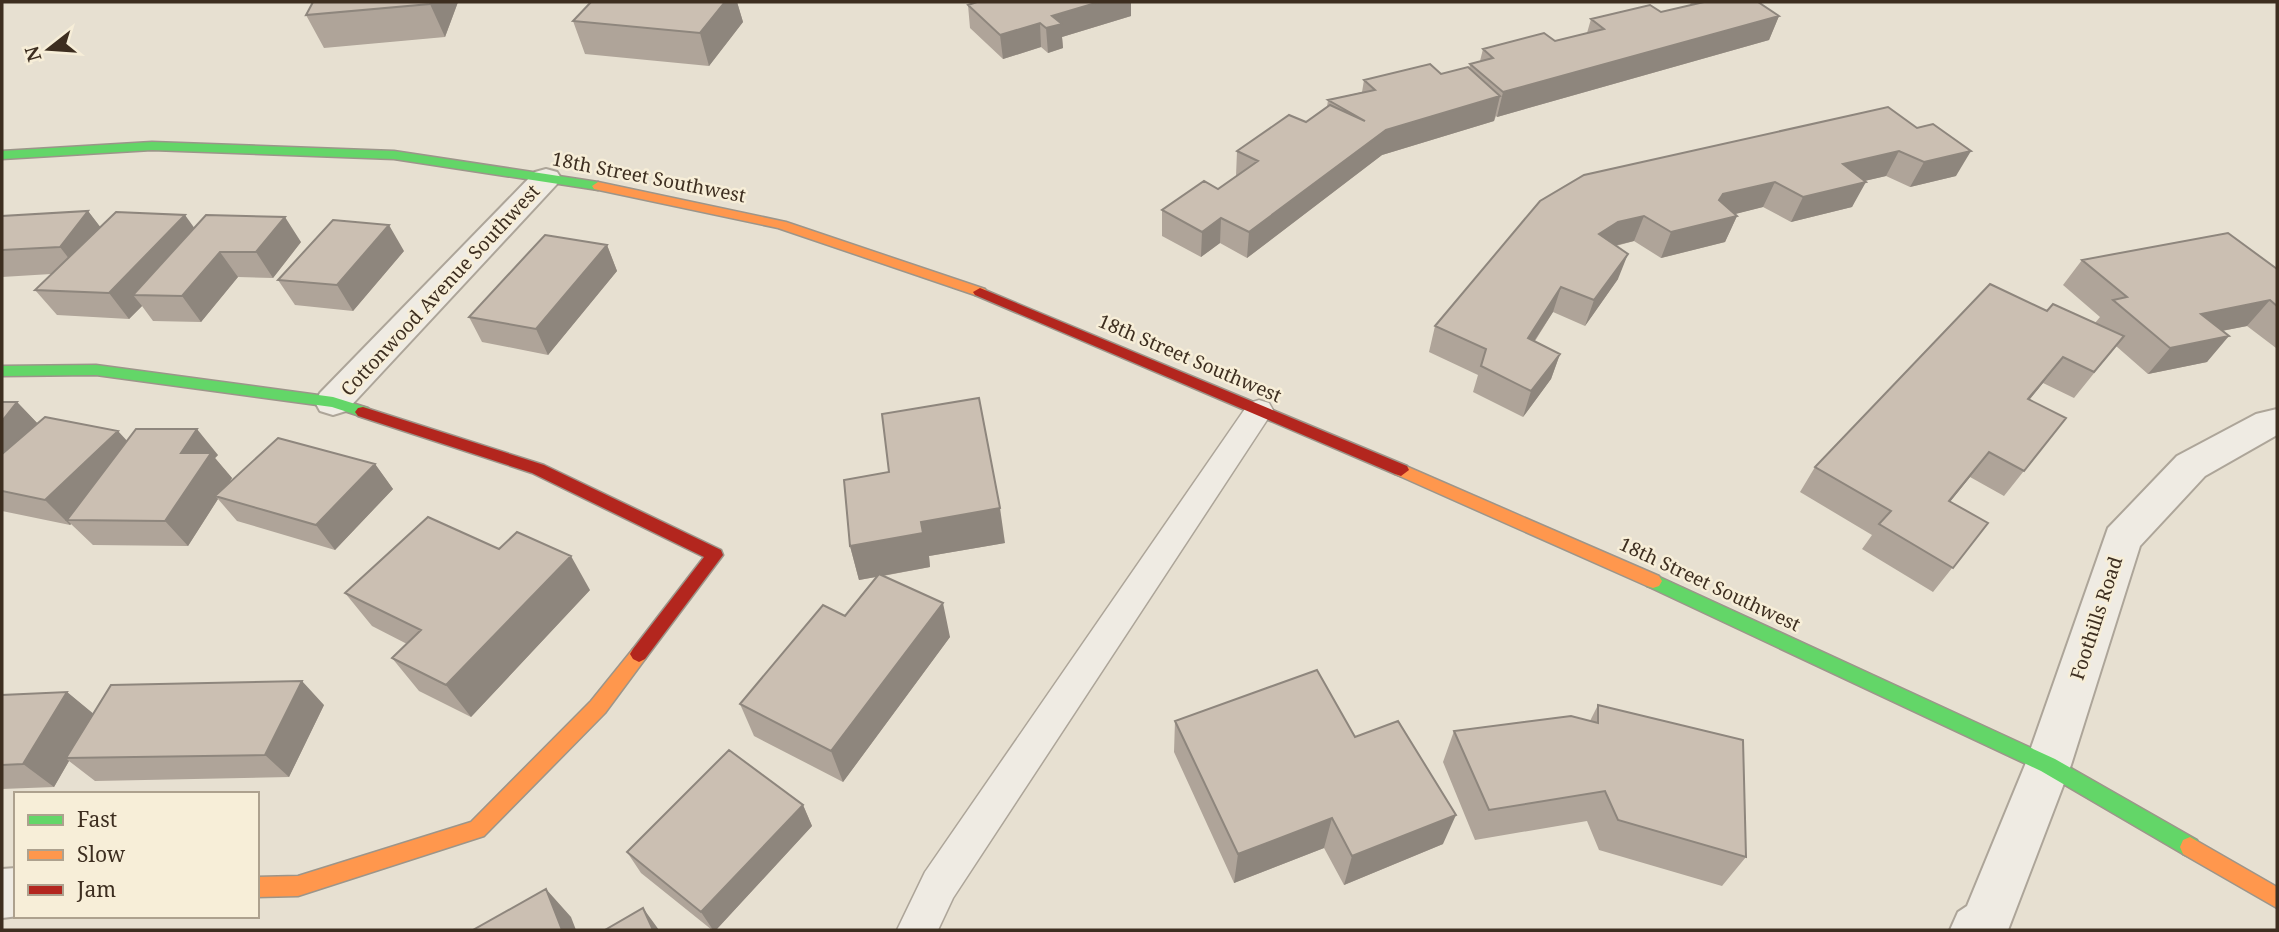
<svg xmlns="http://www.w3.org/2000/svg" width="2279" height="932" font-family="'Noto Serif',serif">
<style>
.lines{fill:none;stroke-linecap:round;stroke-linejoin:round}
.lane-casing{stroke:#ada599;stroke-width:3}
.street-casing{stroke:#ada599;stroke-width:4}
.fast-casing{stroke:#9c958a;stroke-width:3}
.slow-casing{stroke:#9c958a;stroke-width:3}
.jam-casing{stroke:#9c958a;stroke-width:3}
.lane{fill:#efebe3;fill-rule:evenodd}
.street{fill:#efebe3;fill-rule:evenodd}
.fast{fill:#63d668;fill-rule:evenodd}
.slow{fill:#ff974d;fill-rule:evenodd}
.jam{fill:#b3261e;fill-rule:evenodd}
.wall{fill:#afa499}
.shaded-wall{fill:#8e867d}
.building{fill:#cbbfb2;stroke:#8e867d;stroke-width:2}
.labels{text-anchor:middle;stroke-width:5;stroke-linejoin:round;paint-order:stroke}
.street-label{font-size:19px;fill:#3d2e20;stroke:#f7eed8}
</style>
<rect width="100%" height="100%" fill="#e7e0d1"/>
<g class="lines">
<defs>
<path id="lane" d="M1259,400L1269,403L1273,410L1269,417L953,898L938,930H897L925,872L1249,403Z"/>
<path id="street" d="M546,169L557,172L561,178L557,184L346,411L333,415L320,411L315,402L320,393L535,172Z
M2277,409V435L2205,476L2140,546L2071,765L2008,930H1950L1958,912L1967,906L2025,765L2108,528L2177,456L2256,414Z
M16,868V916H19L2,918V869Z"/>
<path id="fast" d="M152,142L394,151L598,182L604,186L598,190L394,159L152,150L2,159V151Z
M96,365L333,397L368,408L371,412L363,417L332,407L96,375L2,376V366Z
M1653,574L2055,759L2197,840L2200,847L2197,854L2190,857L2183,854L2041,771L1647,586L1644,581L1647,576Z"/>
<path id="slow" d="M598,182L786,222L985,289L987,292L980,296L975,295L778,228L594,189L592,186Z
M1401,464L1659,576L1662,581L1659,586L1653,588L1647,586L1395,474L1393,470Z
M639,646L645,649L648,654L645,659L605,713L484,836L298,896L257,897V877L298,876L471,822L591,701L633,649Z
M2190,837L2277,887V908L2183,854L2180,847L2183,840Z"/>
<path id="jam" d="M980,288L1407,466L1409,470L1401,476L1395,474L975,295L973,292Z
M363,407L544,465L721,550L723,555L645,659L639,662L633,659L630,654L633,649L704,557L532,473L358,416L355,412L358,408Z"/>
</defs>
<use href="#lane" class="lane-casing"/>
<use href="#street" class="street-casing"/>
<use href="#fast" class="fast-casing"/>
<use href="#slow" class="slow-casing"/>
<use href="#jam" class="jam-casing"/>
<use href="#lane" class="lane"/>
<use href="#street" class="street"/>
<use href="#fast" class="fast"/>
<use href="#slow" class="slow"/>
<use href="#jam" class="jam"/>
</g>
<path class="wall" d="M458,2L445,37L324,48L306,15Z
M591,2H737L743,22L709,66L585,54L573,21Z
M977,2H1131V16L1062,37L1063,48L1048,53L1041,47L1003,59L970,28L968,5Z
M1691,2H1762L1761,4L1779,16L1769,40L1497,117L1496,116L1494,121L1382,155L1247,258L1220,243L1201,257L1162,236V210L1218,189L1236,176L1237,151L1306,122L1327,107L1328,100L1362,92L1364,80L1441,74L1469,69L1470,64L1480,61L1483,49L1555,41L1587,33L1591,19L1661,12L1690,5Z
M1917,128L1956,176L1910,187L1886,176L1864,181L1852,207L1791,222L1763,207L1734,214L1737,216L1725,242L1661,258L1634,241L1616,246L1618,279L1585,326L1553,312L1535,341L1560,354L1551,379L1523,417L1473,392L1478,375L1429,352L1435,326L1540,201Z
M88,211L100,227L194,228L301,242L273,278L238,277L201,322L153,321L142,306L129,319L57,315L35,290L51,274L2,277V216Z
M607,245L617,271L548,355L482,342L469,317Z
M404,251L353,311L295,305L278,280Z
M2082,260L2277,269V348H2276L2247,326L2222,331L2207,362L2148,374L2116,346L2074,398L2043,383L2029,400L2066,418L2004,496L1970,477L1950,502L1988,523L1933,592L1862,549L1872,535L1800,492L1815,467L2047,311L2095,323L2100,317L2063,285Z
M2,402H17L37,423L127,441L218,455L215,458L232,478L229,483L375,464L393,489L335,550L237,521L218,499L188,546L93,545L71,524L70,525L2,511Z
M1005,543L929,556L930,567L883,576L950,637L843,782L754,736L740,704L845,616L876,577L859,580L850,546Z
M590,590L471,717L419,691L392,658L407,644L372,626L345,593Z
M67,692L93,714L324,705L289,777L95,781L69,761L54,787L2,789V695Z
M1598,705L1746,857L1722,886L1599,850L1587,821L1475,840L1443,762L1454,731L1590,721Z
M1175,721L1355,737L1443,844L1344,885L1324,848L1234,883L1174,752Z
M803,805L812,826L716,930H712L641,873L627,852Z"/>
<path class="shaded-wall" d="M431,2H458L445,37L430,4Z
M725,2H737L743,22L709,66L700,33Z
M1099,2H1131V16L1062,37L1063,48L1048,53L1046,28L1052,16Z
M1779,16L1769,40L1497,117L1503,92Z
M1040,23L1041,47L1003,59L1000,35Z
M1500,96L1494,121L1382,155L1247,258L1249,232L1386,130Z
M1899,151L1886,176L1830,189L1843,164Z
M1971,151L1956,176L1910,187L1924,162Z
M1775,182L1763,207L1712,220L1737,216L1725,242L1661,258L1671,232L1719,200L1723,194Z
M1866,182L1852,207L1791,222L1803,197Z
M88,211L108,237L80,273L60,247Z
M185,215L203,240L133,295L142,306L129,319L109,293Z
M1644,216L1634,241L1609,247L1599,234L1618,222Z
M285,217L301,242L273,278L256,252Z
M1221,218L1220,243L1201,257L1202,232Z
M389,225L404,251L353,311L337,285Z
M607,245L617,271L548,355L536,329Z
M220,252L238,277L201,322L182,296Z
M1628,254L1618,279L1585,326L1594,300Z
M1561,287L1553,312L1520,363L1528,338Z
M2270,300L2247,326L2179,339L2201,314Z
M2229,336L2207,362L2148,374L2170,348Z
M1560,354L1551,379L1523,417L1531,391Z
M2063,357L2043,383L2009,425L2028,399Z
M17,402L41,427L2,480V421Z
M197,429L218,455L215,458L232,478L220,497L215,496L218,499L188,546L165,521L181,453Z
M118,431L141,456L67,520L71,524L70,525L45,500Z
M1989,452L1970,477L1930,526L1949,501Z
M375,464L393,489L335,550L316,525Z
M1000,508L1005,543L929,556L930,567L859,580L850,546L921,522Z
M571,556L590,590L471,717L446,685Z
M943,603L950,637L843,782L831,751Z
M302,681L324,705L289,777L265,755Z
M67,692L95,715L66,758L69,761L54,787L23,764Z
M803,805L812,826L716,930H713L701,912Z
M1456,815L1443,844L1344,885L1352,856Z
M1332,818L1324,848L1234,883L1238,854Z
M546,889L571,917L576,930H562Z
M643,908L659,930H653Z"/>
<path class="building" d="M313,2H431L430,4L306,15Z
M591,2H725L700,33L573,21Z
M977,2H1099L1052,16L1062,24L1046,28L1040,23L1000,35L968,5Z
M1704,2H1758L1779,16L1503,92L1470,64L1493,58L1483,49L1544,33L1555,41L1604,29L1591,19L1650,5L1661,12Z
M1430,64L1441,74L1468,67L1500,96L1386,130L1249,232L1221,218L1202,232L1162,210L1204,181L1218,189L1258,161L1237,151L1289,115L1306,122L1330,105L1365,121L1328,100L1375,90L1364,80Z
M1888,107L1917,128L1933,124L1971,151L1924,162L1899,151L1843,164L1866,182L1803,197L1775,182L1723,194L1719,200L1737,216L1671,232L1644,216L1618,222L1599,234L1628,254L1594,300L1561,287L1528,338L1560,354L1531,391L1481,366L1486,349L1435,326L1540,201L1584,175Z
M88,211L60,247L2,250V216Z
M116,212L185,215L109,293L35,290Z
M206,215L285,217L256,252H220L182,296L133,295Z
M333,220L389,225L337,285L278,280Z
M2228,233L2277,269V306L2270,300L2201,314L2229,336L2170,348L2113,300L2127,297L2082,260Z
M545,235L607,245L536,329L469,317Z
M1990,284L2047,311L2053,304L2124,336L2094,372L2063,357L2028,399L2066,418L2024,471L1989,452L1949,501L1988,523L1953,568L1879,524L1891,511L1815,467Z
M979,398L1000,508L921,522L923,533L850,546L844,480L889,472L882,414Z
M2,402H17L2,421Z
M45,417L118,431L45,500L2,491V454Z
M136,429H197L181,453H211L165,521L67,520Z
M278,438L375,464L316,525L215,496Z
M428,517L499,549L517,532L571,556L446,685L392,658L421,630L345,593Z
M879,574L943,603L831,751L740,704L823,605L845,616Z
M1317,670L1355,737L1398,721L1456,815L1352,856L1332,818L1238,854L1175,721Z
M302,681L265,755L66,758L111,685Z
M67,692L23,764L2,765V695Z
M1598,705L1743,740L1746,857L1618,820L1605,791L1489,810L1454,731L1571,716L1598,723Z
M729,750L803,805L701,912L627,852Z
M546,889L562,930H473Z
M643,908L653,930H605Z"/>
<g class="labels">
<g class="street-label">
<text transform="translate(649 177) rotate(11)" y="7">18th Street Southwest</text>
<text transform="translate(440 290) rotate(-47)" y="7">Cottonwood Avenue Southwest</text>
<text transform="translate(1190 358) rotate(23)" y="7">18th Street Southwest</text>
<text transform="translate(1710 584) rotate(25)" y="7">18th Street Southwest</text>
<text transform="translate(2096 618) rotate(-72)" y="7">Foothills Road</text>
</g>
</g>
<rect width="2279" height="932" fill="none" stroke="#3d2e20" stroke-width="7"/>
<rect x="14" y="792" width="245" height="126" fill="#f7eed8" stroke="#ada18e" stroke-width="2"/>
<rect x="28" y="815" width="35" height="10" fill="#63d668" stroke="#ada18e" stroke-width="2"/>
<text x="77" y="827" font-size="21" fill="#3d2e20">Fast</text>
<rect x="28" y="850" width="35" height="10" fill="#ff974d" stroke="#ada18e" stroke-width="2"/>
<text x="77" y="862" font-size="21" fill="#3d2e20">Slow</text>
<rect x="28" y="885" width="35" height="10" fill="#b3261e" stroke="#ada18e" stroke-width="2"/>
<text x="77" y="897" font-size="21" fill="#3d2e20">Jam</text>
<g transform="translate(49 49) rotate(253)" stroke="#f7eed8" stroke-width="5" paint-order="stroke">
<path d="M0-5L12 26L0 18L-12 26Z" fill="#3d2e20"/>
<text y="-10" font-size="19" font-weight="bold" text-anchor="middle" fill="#3d2e20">N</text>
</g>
</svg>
